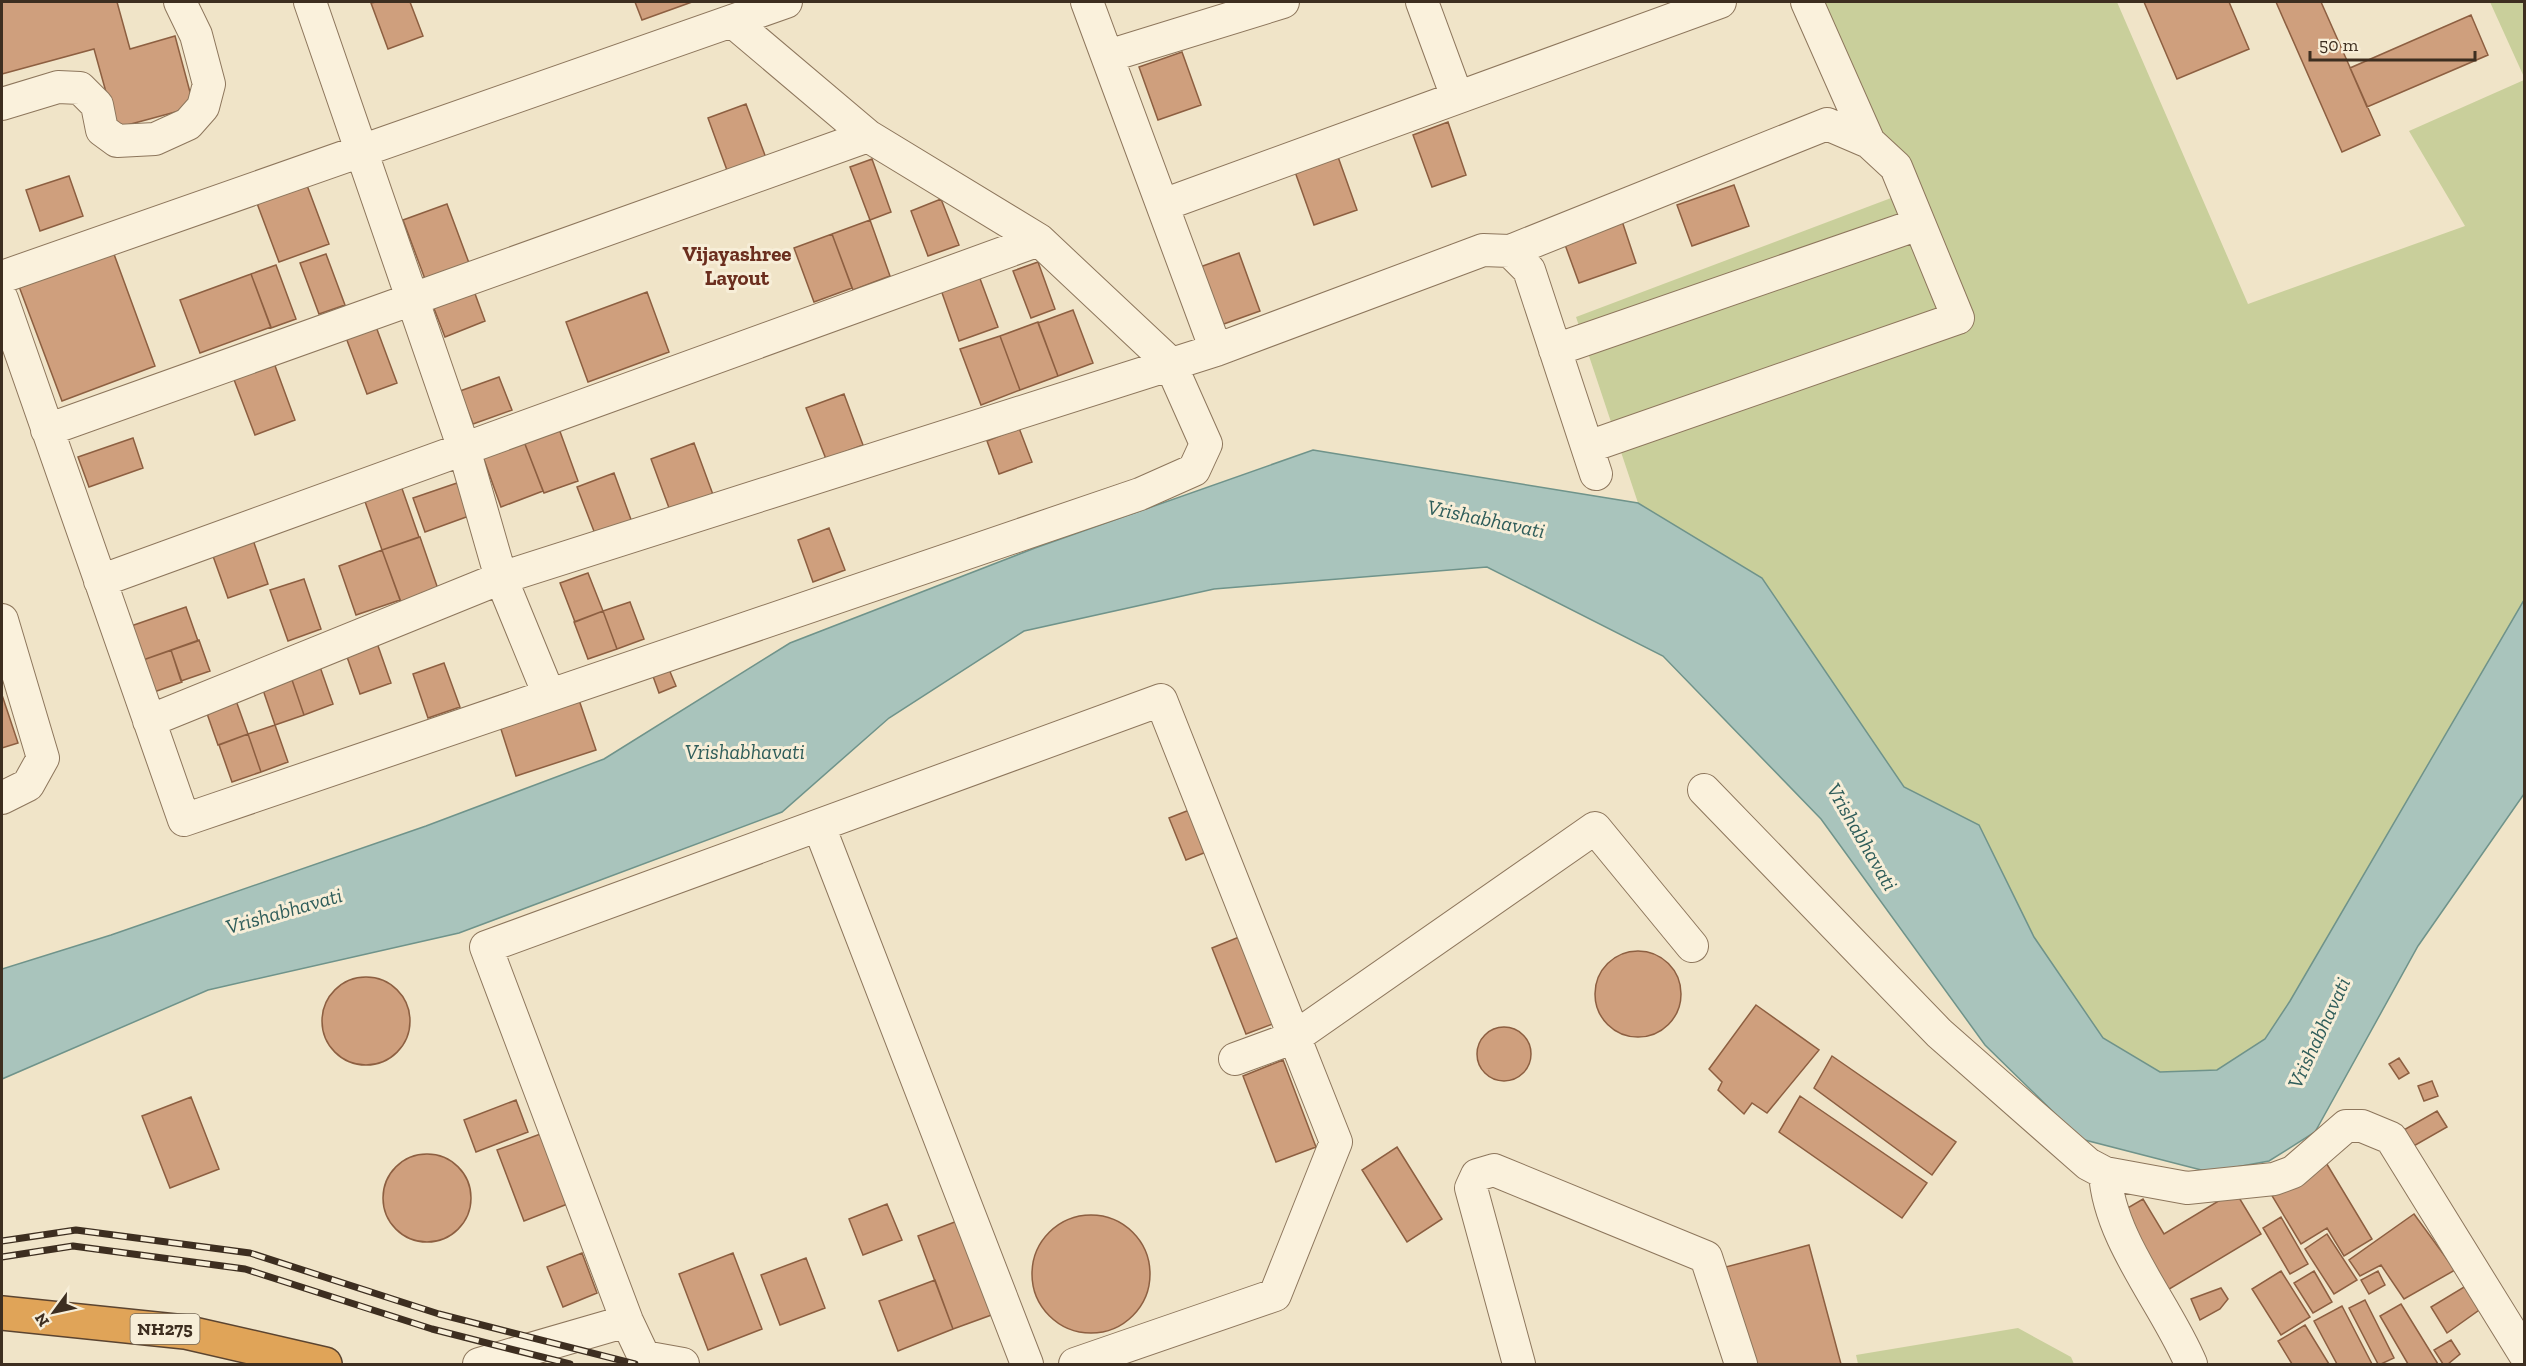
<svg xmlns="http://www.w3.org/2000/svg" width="2526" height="1366" font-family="'Zilla Slab',serif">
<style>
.green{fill:#c9cf9b}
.water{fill:#a9c4bc;stroke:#6f938a;stroke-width:1.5}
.building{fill:#cf9f7d;stroke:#8d5f41;stroke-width:1.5}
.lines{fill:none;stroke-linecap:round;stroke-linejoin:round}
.minor-casing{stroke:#8d765c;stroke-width:34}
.highway-casing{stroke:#5b4430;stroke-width:36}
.minor{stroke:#faf1dc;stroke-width:32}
.highway{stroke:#e0a458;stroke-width:33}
.rail-casing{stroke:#3d2e20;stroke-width:7}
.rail{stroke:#f7eed8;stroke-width:4.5;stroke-dasharray:14;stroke-linecap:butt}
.labels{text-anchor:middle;stroke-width:6;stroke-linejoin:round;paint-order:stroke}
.shield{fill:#f7eed8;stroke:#756857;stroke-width:1.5}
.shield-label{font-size:18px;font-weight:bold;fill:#3d2e20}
.neighbourhood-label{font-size:21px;font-weight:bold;fill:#6b2e1e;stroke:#f7eed8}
.water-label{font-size:21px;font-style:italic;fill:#2f5d5a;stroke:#f7eed8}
</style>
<rect width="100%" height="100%" fill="#f0e4c8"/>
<path class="green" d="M1822,2H2117L2248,304L2465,226L2409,131L2524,80V600L2290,1001L2265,1039L2218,1070L2160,1072L2103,1038L2034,937L1979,825L1904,787L1762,578L1638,503L1576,317L1899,195Z
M2490,2H2524V77Z
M2018,1328L2071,1357L2074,1364H1858L1856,1355Z"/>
<path class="water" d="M1313,450L1638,503L1762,578L1904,787L1979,825L2034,937L2103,1038L2160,1072L2217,1070L2265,1039L2290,1001L2524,600V794L2418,946L2315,1132L2269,1161L2209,1172L2081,1139L1985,1045L1821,819L1663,656L1487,567L1214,589L1024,631L889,718L782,812L459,933L208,990L2,1079V969L111,935L426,826L604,759L790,643L1035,548Z"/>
<path class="building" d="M2,2H117L130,49L175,36L194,107L116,128L94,49L2,74Z
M376,2H410L423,36L388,49L371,3Z
M635,2H692L642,20Z
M2144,2H2229L2249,49L2177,79Z
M2276,2H2321L2380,135L2342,152Z
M2471,15L2488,55L2367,107L2350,68Z
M1182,52L1201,105L1158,120L1139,67Z
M746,104L766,158L728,173L708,118Z
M1448,122L1466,175L1432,187L1413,135Z
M1337,154L1357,210L1314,225L1294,169Z
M872,159L891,212L870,220L850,167Z
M69,176L83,216L40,231L26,190Z
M305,180L329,244L279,262L255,198Z
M1734,185L1749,226L1692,246L1677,205Z
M941,199L959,245L928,256L911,211Z
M447,204L469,263L425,279L403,220Z
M870,220L890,276L853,290L832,234Z
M1622,221L1636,263L1579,283L1564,242Z
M832,234L852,288L814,302L794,248Z
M111,246L155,366L62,401L17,281Z
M1239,253L1260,311L1221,325L1200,267Z
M326,254L345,305L319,314L300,263Z
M1038,262L1055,309L1031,318L1013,271Z
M276,265L296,319L271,328L251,274Z
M251,274L271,327L200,353L180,300Z
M979,276L998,327L959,341L941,290Z
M474,291L485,321L445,337L433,306Z
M647,292L669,352L588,382L566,322Z
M1073,310L1093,363L1058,376L1038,323Z
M1038,322L1058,376L1020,390L1000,336Z
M375,324L397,383L367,394L345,335Z
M1000,336L1020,390L981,405L960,349Z
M274,363L295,420L255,435L233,377Z
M499,377L512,410L473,424L460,391Z
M844,394L863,445L826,459L806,408Z
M558,426L578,481L544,493L523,439Z
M1019,428L1032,462L999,474L987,441Z
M133,438L143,468L89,487L78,457Z
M523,439L543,491L501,507L482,454Z
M694,443L715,500L672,516L651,459Z
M614,473L633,525L597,539L577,487Z
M399,480L419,537L382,550L362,493Z
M457,483L469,516L425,532L413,498Z
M829,528L845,570L813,582L798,540Z
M250,531L268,584L228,598L209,545Z
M420,537L438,589L401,602L382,550Z
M382,550L400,600L356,615L339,566Z
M588,573L603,611L575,622L560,583Z
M304,579L321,629L288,641L270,590Z
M630,602L644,639L617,649L603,611Z
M186,607L198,641L143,660L131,626Z
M603,611L617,649L588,659L574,622Z
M199,640L210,671L181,681L171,650Z
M377,643L391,683L360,694L346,654Z
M171,650L182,682L154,692L143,660Z
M666,662L676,686L659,693L650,668Z
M444,663L460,707L428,718L413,674Z
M319,664L333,704L304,715L290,674Z
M291,677L304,715L275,725L262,687Z
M2,695L18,743L2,748Z
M234,695L248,734L218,745L204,705Z
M578,697L596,750L516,776L499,723Z
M275,725L288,762L261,772L248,734Z
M248,734L261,772L232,782L219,745Z
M1197,807L1214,849L1186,860L1169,818Z
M1244,935L1278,1022L1246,1034L1212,948Z
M1595 994a43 43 0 1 1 86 0a43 43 0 1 1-86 0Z
M322 1021a44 44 0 1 1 88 0a44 44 0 1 1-88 0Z
M1756,1005L1819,1050L1767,1113L1752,1103L1744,1114L1718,1090L1722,1082L1709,1069Z
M1477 1054a27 27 0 1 1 54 0a27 27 0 1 1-54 0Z
M1832,1056L1956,1142L1932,1175L1814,1088Z
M2399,1058L2409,1073L2399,1079L2389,1064Z
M1283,1060L1316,1147L1276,1162L1243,1076Z
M2432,1081L2438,1096L2424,1101L2418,1086Z
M1800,1096L1927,1183L1902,1218L1779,1132Z
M191,1097L219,1169L170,1188L142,1116Z
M516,1100L528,1132L476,1152L464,1120Z
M2437,1111L2447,1127L2412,1147L2402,1131Z
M543,1133L570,1203L524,1221L497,1150Z
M1397,1147L1442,1219L1407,1242L1362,1170Z
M383 1198a44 44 0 1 1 88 0a44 44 0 1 1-88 0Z
M2322,1156L2372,1239L2344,1256L2327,1228L2301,1244L2268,1189Z
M2235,1191L2261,1234L2166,1291L2119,1213L2143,1199L2164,1234Z
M887,1204L902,1240L863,1255L849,1219Z
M2414,1214L2455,1270L2404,1299L2381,1265L2360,1276L2349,1260Z
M1032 1274a59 59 0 1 1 118 0a59 59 0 1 1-118 0Z
M2281,1217L2308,1264L2290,1274L2263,1228Z
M960,1220L997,1313L953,1329L918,1236Z
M2327,1234L2357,1280L2334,1294L2305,1249Z
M1809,1245L1841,1364H1748L1722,1268Z
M582,1253L597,1293L563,1307L547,1267Z
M733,1253L762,1329L708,1350L679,1274Z
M806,1258L825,1308L780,1325L761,1275Z
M2281,1271L2310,1317L2281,1335L2252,1289Z
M2314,1271L2332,1302L2313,1313L2294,1283Z
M2378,1271L2385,1285L2369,1294L2361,1280Z
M935,1280L953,1329L898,1351L879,1301Z
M2469,1284L2482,1308L2447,1333L2431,1307Z
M2221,1288L2228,1299L2220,1309L2200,1320L2191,1299Z
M2365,1300L2394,1358L2381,1364H2378L2349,1308Z
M2401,1304L2438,1364H2408L2380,1316Z
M2342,1306L2372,1364H2337L2314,1321Z
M2305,1325L2329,1364H2292L2278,1341Z
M2451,1340L2460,1354L2448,1364H2443L2434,1350Z"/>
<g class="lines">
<defs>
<path id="minor" d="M310,2L464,449L501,578L549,695
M1087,2L1216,350
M1422,2L1457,97
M1807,2L1869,142
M1108,56L1283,2
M2,104L58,87L80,88L97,105L102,130L117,141L155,139L188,124L203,107L209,84L196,35L180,2
M1163,205L1720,2
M1510,251L1827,124L1869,142L1896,167L1958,318L1588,447
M2,277L786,2
M2,299L184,820L1140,494L1194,470L1206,444L1170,363L1039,240L868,136L732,21
M1555,350L1919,224
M47,430L868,136
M100,581L1039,240
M2,620L43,758L28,785L2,798
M149,721L501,578L1216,350L1483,250L1510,251L1529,270L1596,474
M1704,790L1939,1033L2088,1164L2105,1173L2187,1188L2274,1179L2293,1172L2346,1126H2362L2391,1138L2524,1353
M819,826L1027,1364
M1235,1059L1295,1037L1595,828L1692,946
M2105,1173C2109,1240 2166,1304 2191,1364
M479,1364L627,1321
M683,1364L644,1357L627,1321L486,947L1161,700L1336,1142L1275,1295L1075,1364
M1519,1364L1471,1188L1477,1175L1494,1170L1706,1257L1741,1364"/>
<path id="highway" d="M2,1313L185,1332L325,1364"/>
</defs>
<use href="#minor" class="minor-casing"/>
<use href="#highway" class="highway-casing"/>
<use href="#minor" class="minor"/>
<use href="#highway" class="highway"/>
<defs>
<path id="rail" d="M2,1241L76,1230L250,1253L439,1314L635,1364
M2,1257L73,1246L245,1269L432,1329L570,1364"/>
</defs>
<use href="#rail" class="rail-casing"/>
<use href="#rail" class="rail"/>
</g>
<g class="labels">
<rect class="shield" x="130.5" y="1314" width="69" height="30" rx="4.5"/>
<g class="shield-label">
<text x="165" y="1335">NH275</text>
</g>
<g class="neighbourhood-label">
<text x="737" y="261">Vijayashree<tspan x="737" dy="24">Layout</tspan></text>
</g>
<g class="water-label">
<text transform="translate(1486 519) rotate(12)" y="7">Vrishabhavati</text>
<text x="745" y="759">Vrishabhavati</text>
<text transform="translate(1862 837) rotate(60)" y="7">Vrishabhavati</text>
<text transform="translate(284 911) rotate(-16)" y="7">Vrishabhavati</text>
<text transform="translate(2319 1033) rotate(-65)" y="7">Vrishabhavati</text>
</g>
</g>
<rect width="2526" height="1366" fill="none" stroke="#3d2e20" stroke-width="6"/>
<g transform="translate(54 1312) rotate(237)" stroke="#f7eed8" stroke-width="4.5" paint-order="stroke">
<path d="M0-4.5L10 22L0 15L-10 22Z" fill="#3d2e20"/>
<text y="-9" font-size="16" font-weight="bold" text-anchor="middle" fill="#3d2e20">N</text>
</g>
<path d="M2310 51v9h165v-9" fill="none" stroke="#3d2e20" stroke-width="3"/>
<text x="2319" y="51" font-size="18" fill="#3d2e20" stroke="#f7eed8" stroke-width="4.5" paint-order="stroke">50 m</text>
</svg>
